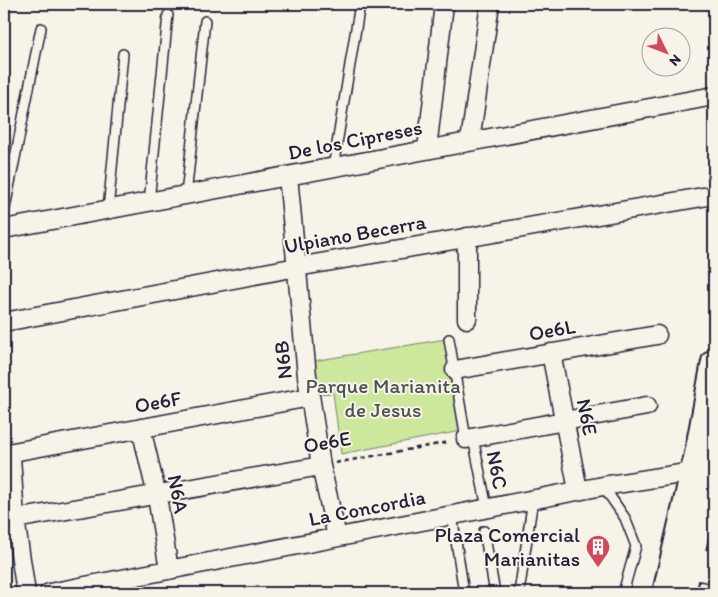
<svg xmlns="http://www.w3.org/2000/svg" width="718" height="597" font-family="Itim,sans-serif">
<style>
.green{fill:#cde79d;stroke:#78846c}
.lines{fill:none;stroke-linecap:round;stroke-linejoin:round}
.lane-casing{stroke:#22223b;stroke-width:12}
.street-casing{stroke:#22223b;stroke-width:21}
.secondary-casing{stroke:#22223b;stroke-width:28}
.path{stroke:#22223b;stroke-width:2.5;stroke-dasharray:5 4;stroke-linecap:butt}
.lane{stroke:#f7f3e8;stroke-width:9}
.street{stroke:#f7f3e8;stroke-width:18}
.secondary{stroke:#f7f3e8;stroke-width:24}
.labels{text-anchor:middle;stroke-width:4;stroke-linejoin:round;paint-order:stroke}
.street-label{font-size:21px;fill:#22223b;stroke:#f7f3e8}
.park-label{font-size:21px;fill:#4d5354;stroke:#f7f3e8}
.poi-label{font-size:21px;fill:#22223b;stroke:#f7f3e8;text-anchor:end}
</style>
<rect width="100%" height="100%" fill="#f7f3e8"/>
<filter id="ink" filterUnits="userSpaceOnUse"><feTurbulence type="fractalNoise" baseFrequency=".02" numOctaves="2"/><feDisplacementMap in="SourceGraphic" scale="10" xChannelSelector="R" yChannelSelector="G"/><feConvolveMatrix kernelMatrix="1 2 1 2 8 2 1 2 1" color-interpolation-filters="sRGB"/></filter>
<g filter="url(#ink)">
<path class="green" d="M446,339L461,431L341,454L333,393L317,394L313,361Z"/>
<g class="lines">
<defs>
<path id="lane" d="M333,168L360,4
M186,195L205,21
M149,202L168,15
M108,210L123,54
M4,213L41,28
M449,339L466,439
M473,438L487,508
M603,486L625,518L636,546L623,593
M452,515L464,593
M484,531L495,593
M519,593L533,499"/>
<path id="street" d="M470,141L490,4
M427,149L444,4
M288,176L307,376L321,466L337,537
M4,229L714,96
M467,237V319
M4,322L297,267L714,195
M551,353L578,490
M455,370L657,335
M141,428L157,496L169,570
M466,439L647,406
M15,519L321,466
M691,556L714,561
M689,569L714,574
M26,593L15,519L11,456L13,452L310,397
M49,593L603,486L693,472"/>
<path id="secondary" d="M665,593L697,454L714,362
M683,593L714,458"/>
</defs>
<use href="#lane" class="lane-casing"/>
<use href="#street" class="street-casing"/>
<use href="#secondary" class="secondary-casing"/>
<path class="path" d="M335,463L450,442"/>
<use href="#lane" class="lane"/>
<use href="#street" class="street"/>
<use href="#secondary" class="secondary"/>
</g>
</g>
<defs>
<symbol id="building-pin" viewBox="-11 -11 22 30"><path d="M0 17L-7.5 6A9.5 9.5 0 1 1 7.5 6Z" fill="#d1495b" stroke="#f7f3e8"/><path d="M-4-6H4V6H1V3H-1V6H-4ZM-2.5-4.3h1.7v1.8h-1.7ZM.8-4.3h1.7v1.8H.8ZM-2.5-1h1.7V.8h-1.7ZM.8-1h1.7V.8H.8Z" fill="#fff"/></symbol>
</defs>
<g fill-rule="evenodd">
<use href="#building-pin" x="584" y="533" width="28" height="38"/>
</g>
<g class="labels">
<g class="street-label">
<text transform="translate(355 140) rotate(-11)" y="7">De los Cipreses</text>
<text transform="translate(355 234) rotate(-10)" y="7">Ulpiano Becerra</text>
<text transform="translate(552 330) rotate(-10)" y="7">Oe6L</text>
<text transform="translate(283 360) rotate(-96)" y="7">N6B</text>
<text transform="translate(158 402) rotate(-10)" y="7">Oe6F</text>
<text transform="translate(587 417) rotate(79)" y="7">N6E</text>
<text transform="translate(327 442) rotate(-10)" y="7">Oe6E</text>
<text transform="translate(497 470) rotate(79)" y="7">N6C</text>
<text transform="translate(178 494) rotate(79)" y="7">N6A</text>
<text transform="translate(367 508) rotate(-11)" y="7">La Concordia</text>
</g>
<g class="park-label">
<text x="383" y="393">Parque Marianita<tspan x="383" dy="24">de Jesus</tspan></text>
</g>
<g class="poi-label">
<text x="580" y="542">Plaza Comercial<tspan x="580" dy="24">Marianitas</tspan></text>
</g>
</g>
<rect width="718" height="597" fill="none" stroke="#f7f3e8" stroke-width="20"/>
<rect x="10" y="10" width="698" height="577" fill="none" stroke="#22223b" stroke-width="2" filter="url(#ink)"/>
<g transform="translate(666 52) rotate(132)"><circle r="24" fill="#f7f3e8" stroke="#a29fa3"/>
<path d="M0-4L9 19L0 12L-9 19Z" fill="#d1495b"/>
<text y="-8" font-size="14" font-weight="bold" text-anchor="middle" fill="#22223b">N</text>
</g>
</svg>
